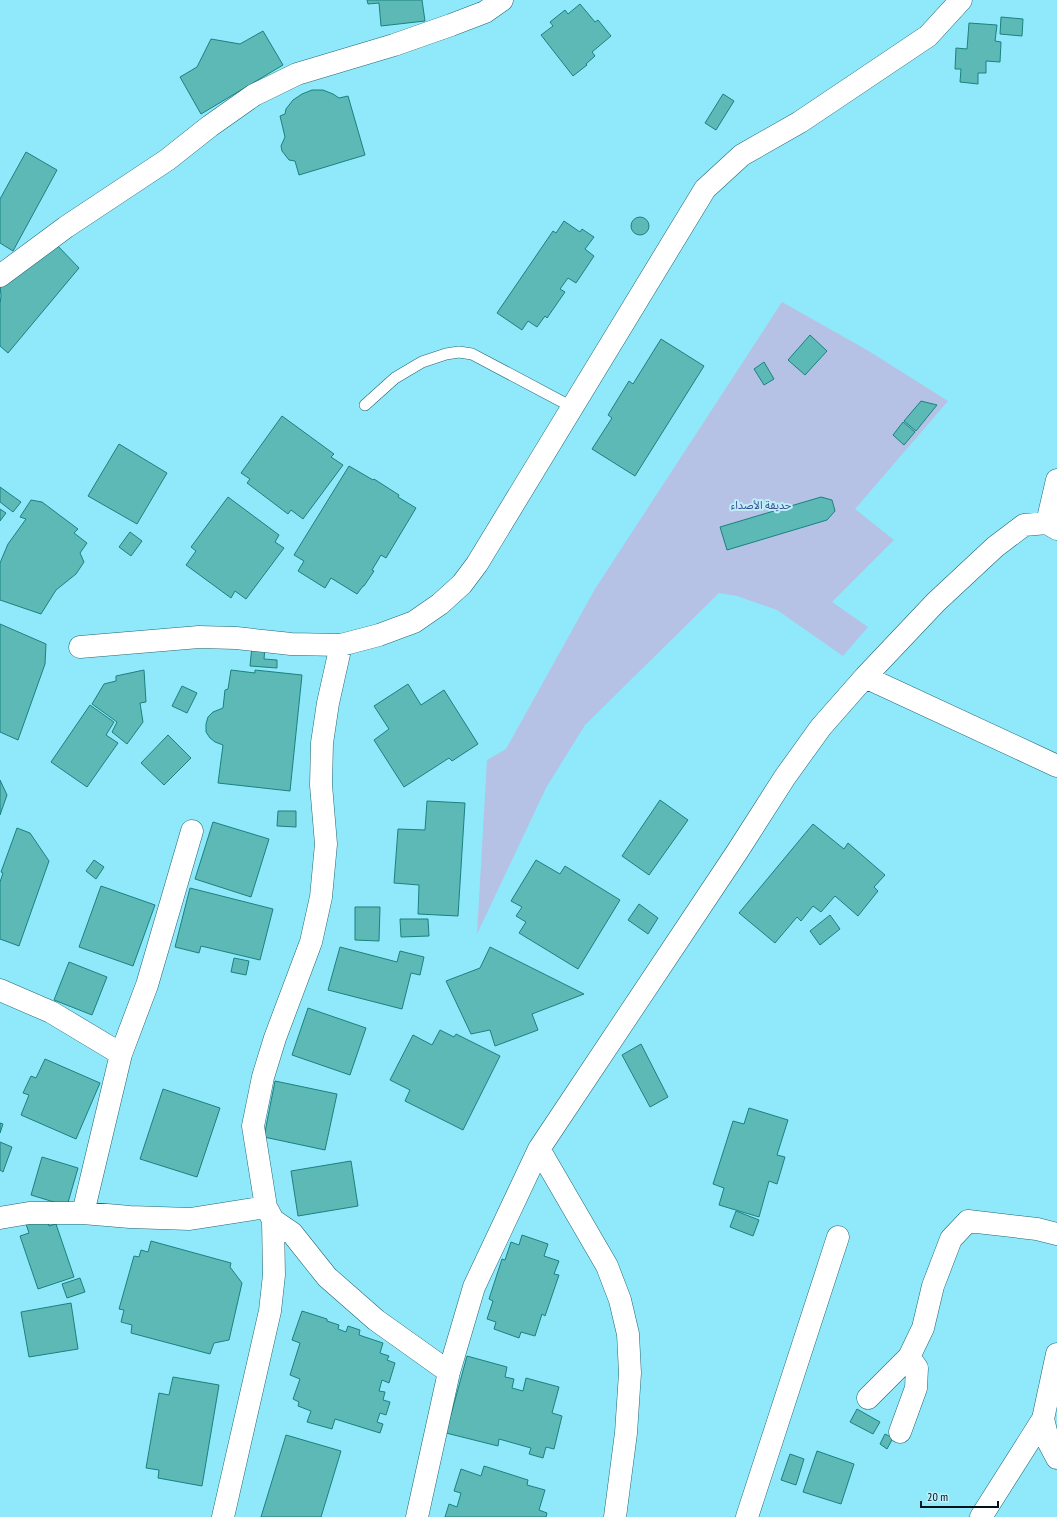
<svg xmlns="http://www.w3.org/2000/svg" width="1057" height="1517" font-family="'PT Sans Narrow','Noto Sans Arabic',sans-serif">
<style>
.green{fill:#b6c1e6}
.building{fill:#5cb9b6;stroke:#198280}
.lines{fill:none;stroke-linecap:round;stroke-linejoin:round}
.service-casing{stroke:#216774;stroke-width:12}
.minor-casing{stroke:#216774;stroke-width:23}
.service{stroke:#fff;stroke-width:11}
.minor{stroke:#fff;stroke-width:22}
.labels{text-anchor:middle;stroke-width:4;stroke-linejoin:round;paint-order:stroke}
.park-label{font-size:11px;fill:#414d91;stroke:#bdeffa}
</style>
<rect width="100%" height="100%" fill="#90e8fb"/>
<path class="green" d="M782,302L867,350L948,401L855,509L894,540L832,602L868,627L843,656L777,610L737,596L719,593L585,725L546,788L477,934L487,760L506,749L595,589Z"/>
<path class="building" d="M367,0H422L425,21L381,26L379,3L368,4Z
M580,4L595,22L598,20L611,36L592,52L595,56L586,64L587,65L573,76L541,35L553,26L550,22L565,10L568,14Z
M1001,17L1023,19L1022,36L1000,34Z
M969,23L997,25L995,41L1001,42L1000,62L986,61V73H978V84L960,82L961,69H955L956,48L967,49Z
M263,31L283,65L201,114L180,77L197,67L211,39L240,44Z
M312,90H323L333,94L339,98L348,96L365,155L299,175L295,161L289,160L282,151L281,146L285,137L280,116L285,114L286,109L293,100L302,94Z
M723,94L734,101L716,130L705,123Z
M26,152L57,170L13,251L0,243V199Z
M631 226a9 9 0 1 1 18 0a9 9 0 1 1-18 0Z
M564,221L580,232L582,229L594,237L585,249L594,256L576,283L568,278L560,289L565,292L547,318L545,316L537,327L528,321L522,330L497,313L553,231L556,233Z
M55,243L79,268L8,353L0,346V304L1,296L0,285Z
M810,335L827,351L805,375L788,360Z
M661,339L704,366L635,476L592,449L612,418L608,415L629,381L633,384Z
M764,362L774,379L764,385L754,369Z
M921,401L937,405L916,431L904,421Z
M282,416L334,454L331,457L343,465L303,519L291,510L288,514L247,483L250,479L241,473Z
M903,422L915,432L904,445L893,435Z
M119,444L167,473L137,524L88,496Z
M349,466L373,480L374,479L399,495L398,497L416,508L386,558L381,555L372,570L374,571L364,586H363L357,594L331,578L325,588L298,571L304,561L294,555Z
M0,487L21,502L13,512L0,502Z
M228,497L279,535L275,542L284,548L246,599L235,591L231,598L186,565L196,551L191,547Z
M821,497L832,500L835,511L827,520L727,550L720,527Z
M31,500L42,502L78,529L74,533L87,543L80,553L84,562L76,574L56,590L41,614L0,600V563L8,544L26,519L20,517Z
M0,509L6,513L0,521Z
M130,532L142,541L131,556L119,547Z
M0,624L46,644L45,664L18,740L0,732Z
M252,646L265,648L264,659L277,660V668L250,666Z
M144,670L146,702L140,703L143,722L127,744L112,732L117,722L92,704L104,684L116,681V676Z
M231,670L255,673V670L302,675L290,791L218,783L223,745L215,742L210,738L206,732V724L208,717L213,712L223,708L225,690L228,689Z
M408,684L421,705L444,690L478,744L452,761L449,758L404,787L374,740L389,729L374,706Z
M182,686L197,693L187,713L172,706Z
M90,705L114,722L106,735L118,743L87,787L51,762Z
M168,735L191,758L164,785L141,763Z
M0,780L7,795L0,815Z
M660,800L688,820L649,875L622,856Z
M427,801L465,803L458,916L418,914L419,885L394,883L398,829L425,830Z
M278,811H296V827L277,826Z
M213,822L269,839L251,897L195,879Z
M813,824L844,849L848,843L885,875L874,887L878,891L858,916L835,896L821,912L813,906L801,921L797,917L775,943L739,913Z
M17,828L30,833L49,861L19,946L0,939V882L3,873L1,872Z
M94,860L104,867L96,879L86,871Z
M536,860L560,874L565,866L620,900L578,969L519,933L526,922L516,916L522,907L511,901Z
M101,886L155,905L133,966L79,947Z
M190,888L273,909L260,960L201,946L199,953L175,947Z
M639,904L658,918L648,934L628,920Z
M355,907H380L379,941L355,940Z
M830,915L840,929L820,945L810,931Z
M400,919H428L429,936L401,937Z
M340,947L397,962L400,951L424,957L420,975L411,973L402,1009L328,990Z
M490,947L584,994L532,1014L538,1030L495,1046L490,1030L471,1034L446,981L480,968Z
M234,958L249,961L246,975L231,972Z
M69,962L107,977L92,1015L54,1000Z
M308,1008L366,1028L350,1075L292,1055Z
M440,1030L454,1037L456,1034L500,1056L463,1130L405,1101L410,1090L390,1080L413,1035L432,1045Z
M641,1044L668,1097L650,1107L622,1055Z
M45,1059L100,1083L76,1139L21,1115L29,1095L23,1093L31,1076L36,1078Z
M275,1081L337,1094L325,1150L264,1137Z
M163,1089L220,1108L197,1177L140,1159Z
M749,1108L788,1120L777,1155L785,1157L777,1184L769,1181L759,1217L719,1205L724,1188L713,1184L733,1121L744,1124Z
M0,1123L3,1124L0,1133Z
M0,1142L12,1147L3,1172L0,1170Z
M42,1157L78,1168L67,1206L31,1195Z
M351,1161L358,1206L298,1216L291,1171Z
M736,1211L759,1220L753,1236L730,1227Z
M46,1217L49,1226L56,1224L74,1277L38,1289L20,1236L29,1233L26,1224Z
M522,1235L548,1244L544,1256L559,1261L554,1274L559,1275L545,1316L542,1314L535,1336L521,1332L519,1338L494,1329L496,1322L487,1319L493,1301L489,1299L502,1259L505,1260L511,1242L519,1245Z
M151,1241L231,1263L230,1267L242,1283L229,1340L214,1343L210,1354L131,1333L132,1325L121,1322L124,1310L119,1309L134,1256L139,1257L141,1250L148,1252Z
M80,1278L85,1292L67,1298L62,1284Z
M71,1303L78,1349L29,1357L21,1312Z
M302,1311L327,1319V1321L339,1325L338,1329L346,1332L348,1326L360,1330L359,1335L383,1343L380,1353L389,1356L387,1360L395,1363L389,1383L382,1380L379,1391L385,1392L383,1400L390,1402L386,1415L380,1413L377,1422L383,1424L380,1433L335,1419L332,1429L307,1422L311,1411L298,1406L299,1402L293,1399L300,1379L290,1375L300,1343L292,1340Z
M467,1356L507,1367L505,1377L514,1379L512,1388L523,1391L526,1378L559,1387L552,1413L562,1416L554,1449L546,1447L543,1458L529,1454L531,1448L499,1439L498,1446L446,1433Z
M173,1377L219,1385L202,1486L158,1478L159,1470L146,1468L159,1393L169,1395Z
M857,1409L880,1422L873,1434L850,1422Z
M885,1434L893,1438L887,1449L880,1444Z
M286,1435L341,1451L321,1517H261Z
M817,1451L854,1464L841,1504L803,1492Z
M790,1454L804,1459L796,1485L781,1480Z
M484,1466L528,1480L527,1485L545,1490L539,1510L547,1513L546,1517H445L449,1504L457,1507L461,1493L454,1491L461,1469L481,1476Z"/>
<g class="lines">
<defs>
<path id="service" d="M365,405L395,378L422,362L446,354L459,352L472,354L572,407"/>
<path id="minor" d="M0,276L66,227L167,160L210,126L254,95L297,74L394,45L451,25L485,12L502,0
M1047,523L1057,480
M80,647L199,637L236,638L291,644L341,645
M865,677L1057,766
M0,990L51,1012L121,1054
M539,1149L607,1266L620,1300L628,1334L630,1373L626,1433L615,1517
M83,1213L121,1054L147,985L192,831
M0,1218L29,1213H83L130,1217L190,1219L266,1207
M1057,1354L1043,1419L1049,1443L1057,1458
M449,1372L376,1320L327,1277L292,1233L273,1220L266,1207L253,1126L263,1077L275,1038L311,942L321,897L326,844L321,785L322,743L328,703L341,645L379,635L414,622L440,604L462,584L477,564L705,189L742,155L800,122L928,36L961,0
M868,1398L909,1357L923,1328L933,1286L951,1239L968,1221L1037,1229L1057,1234
M900,1432L916,1388L917,1368L909,1357
M223,1517L270,1311L274,1275L273,1220
M417,1517L449,1372L474,1287L539,1149L737,852L785,777L821,727L865,677L936,602L995,547L1024,525L1047,523L1057,529
M747,1517L838,1237
M981,1517L1043,1419"/>
</defs>
<use href="#service" class="service-casing"/>
<use href="#minor" class="minor-casing"/>
<use href="#service" class="service"/>
<use href="#minor" class="minor"/>
</g>
<g class="labels">
<g class="park-label">
<text x="761" y="509">حديقة الأصداء</text>
</g>
</g>
<path d="M921 1501v6h77v-6" fill="none" stroke="#00151b" stroke-width="2"/>
<text x="927" y="1501" font-size="12" fill="#00151b" stroke="#bdeffa" stroke-width="3" paint-order="stroke">20 m</text>
</svg>
